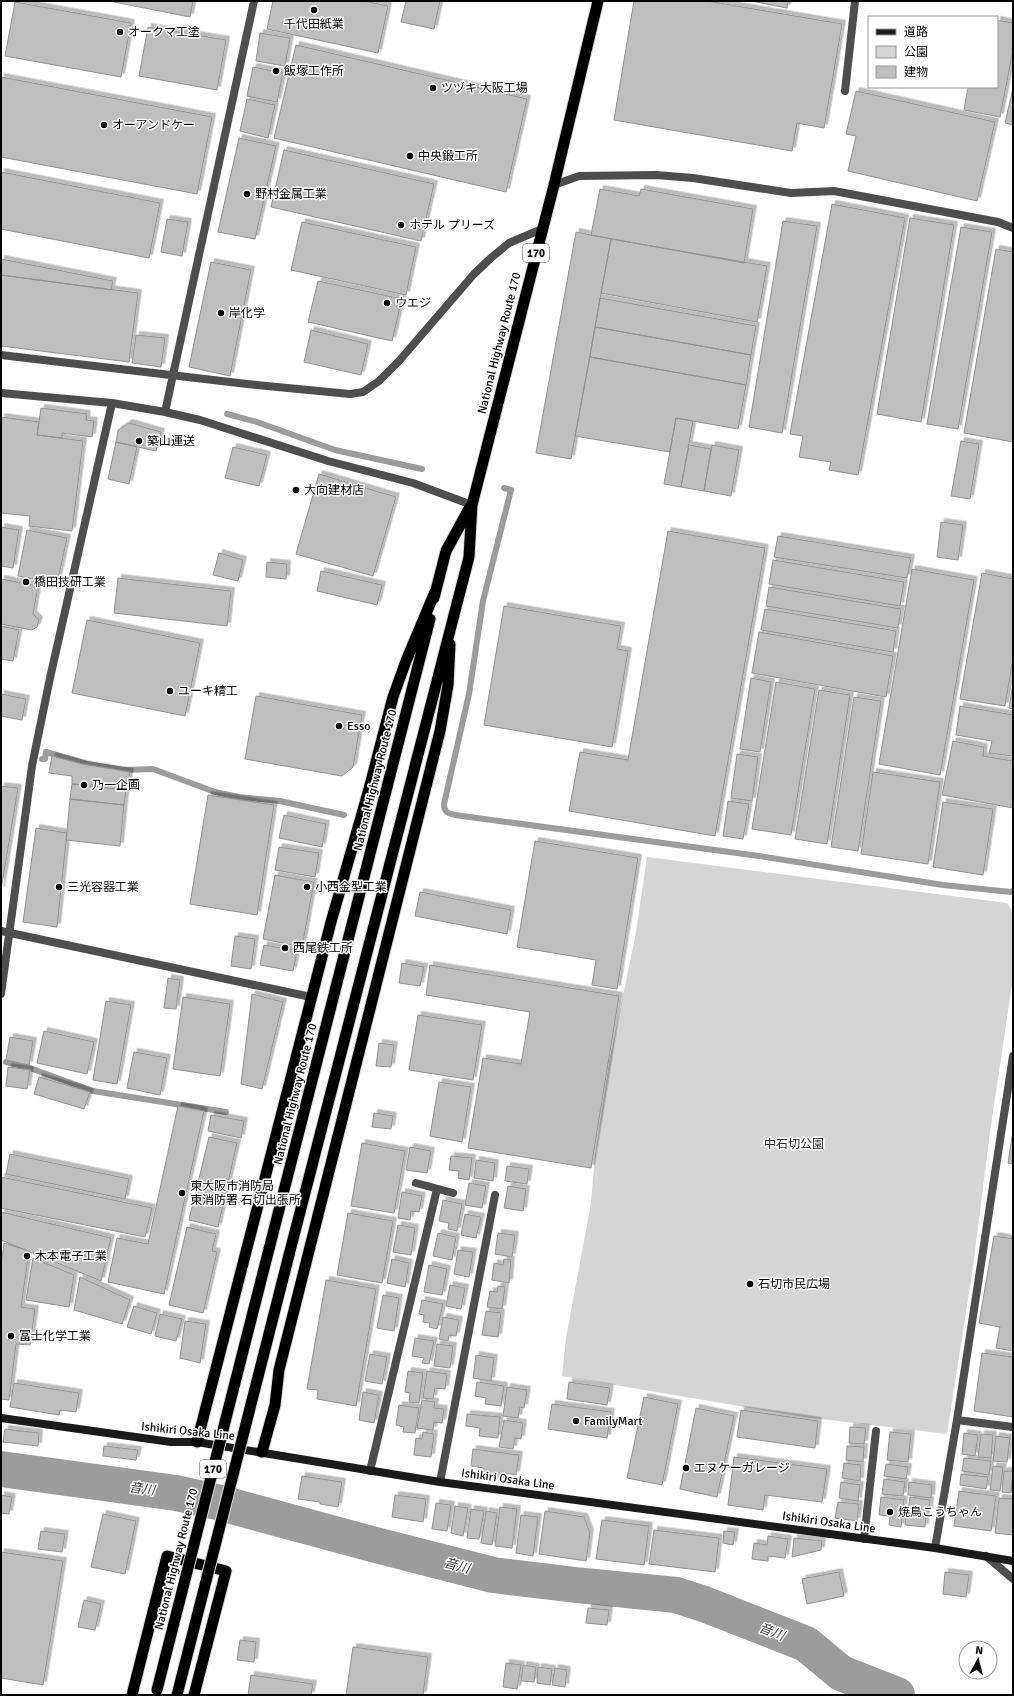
<svg xmlns="http://www.w3.org/2000/svg" width="1014" height="1696" font-family="Signika,'Noto Sans JP',sans-serif">
<style>
.green{fill:#d5d5d5}
.lines{fill:none;stroke-linecap:round;stroke-linejoin:round}
.stream{stroke:#9c9c9c;stroke-width:6}
.river{stroke:#9c9c9c;stroke-width:36}
.building{fill:#bebebe;stroke:#929292;filter:url(#shadow)}
.trunk-casing{stroke:#dbdbdb;stroke-width:13}
.service{stroke:#4e4e4e;stroke-width:8}
.minor{stroke:#4e4e4e;stroke-width:8}
.secondary{stroke:#1b1b1b;stroke-width:8}
.trunk{stroke:#000;stroke-width:11}
.trunk-bridge-casing{stroke:#dbdbdb;stroke-width:13;stroke-linecap:butt}
.trunk-bridge{stroke:#000;stroke-width:11}
.poi-dot{fill:#000;stroke:#fff;stroke-width:1.5}
.labels{text-anchor:middle;stroke-width:3;stroke-linejoin:round;paint-order:stroke}
.shield{fill:#fff;stroke:#4c4c4c;stroke-width:1}
.shield-label{font-size:11px;font-weight:bold;fill:#000}
.poi-label{font-size:12px;fill:#000;stroke:#fff;text-anchor:start}
.street-label{font-size:12px;fill:#000;stroke:#fff}
.park-label{font-size:12px;fill:#2c2c2c;stroke:#fff}
.water-label{font-size:13px;font-style:italic;fill:#3d3d3d;stroke:#fff}
</style>
<defs>
<filter id="shadow"><feDropShadow dx="3.5" dy="-3.5" stdDeviation="0" flood-color="#0004"/></filter>
</defs>
<rect width="100%" height="100%" fill="#fff"/>
<path class="green" d="M647,857L1007,903L1013,912V978L990,1132L973,1267L947,1434L804,1417L562,1376L566,1338L591,1203L595,1156L609,1062L635,938Z"/>
<g class="lines">
<path class="stream" d="M227,414L257,422L335,450L422,469
M504,488L511,490L483,601L469,694L444,804C444,812 447,813 455,815L759,856L943,885L1011,892L1013,891
M42,759H45L46,752L87,764L124,770L153,769L215,792L239,797L280,801L344,815
M6,1062L27,1067L93,1091L226,1112"/>
<path class="river" d="M1,1469L176,1493L217,1502L368,1543L493,1575L576,1585L676,1595L704,1604L806,1644L841,1673L897,1695"/>
</g>
<path class="building" d="M109,1H193L190,17Z
M273,1H364L388,6L378,53L267,29Z
M406,1H440L434,29L401,22Z
M634,1H707L842,24L824,128L797,123L792,151L614,120Z
M751,1H788L787,8Z
M15,2L131,23L121,77L5,56Z
M997,20L1013,23V50L1000,117L964,110L968,87H997Z
M148,27L226,40L217,90L139,76Z
M260,33L290,38L285,66L256,61Z
M296,45L527,99L506,192L274,138Z
M253,67L283,73L277,102L247,96Z
M1,77L212,117L197,194L1,157Z
M1013,88V125L1005,123Z
M856,91L995,122L977,201L848,171L856,136L846,134Z
M247,99L275,105L268,138L240,131Z
M239,138L276,146L255,239L218,232Z
M284,150L434,184L421,241L271,207Z
M1,172L160,203L149,258L1,229Z
M600,189L639,196L641,189L753,209L744,263L591,235Z
M832,204L905,218L858,475L829,470L831,462L799,457L803,436L790,434Z
M910,218L954,225L921,422L877,414Z
M167,219L188,222L182,256L161,252Z
M783,221L817,226L782,433L749,427Z
M302,222L416,247L406,295L291,270Z
M961,227L992,232L958,429L927,424Z
M576,232L611,239L571,459L536,453Z
M611,239L767,266L757,322L601,293Z
M996,249L1013,252V442L964,433Z
M1,259L113,281L111,290L1,275Z
M211,262L251,270L230,376L189,367Z
M1,275L138,293L129,362L1,346Z
M318,281L402,299L392,341L308,322Z
M600,298L756,326L751,355L595,327Z
M595,327L751,355L746,385L590,357Z
M311,330L368,344L361,375L304,362Z
M136,335L165,338L161,367L132,363Z
M590,357L746,385L738,429L676,418L670,452L575,436Z
M41,408L87,414L86,420L94,421L92,437L62,433V438L37,435Z
M1,417L39,422L37,435L83,441L72,531L29,526L30,516L1,513Z
M676,418L693,421L681,487L664,484Z
M129,423L161,432L156,451L116,442L118,430Z
M961,441L979,444L970,499L951,496Z
M116,442L137,447L129,484L108,479Z
M689,445L711,449L704,491L681,487Z
M712,445L739,450L731,496L704,491Z
M233,447L267,455L259,486L225,478Z
M319,474L396,497L373,576L296,554Z
M941,522L963,525L958,560L937,557Z
M1,527L19,530L13,568L1,566Z
M27,530L67,538L57,584L18,576Z
M668,531L765,548L715,836L569,811L580,752L628,760Z
M778,536L911,558L907,578L774,557Z
M219,553L243,560L238,581L213,575Z
M773,560L904,582L900,606L769,584Z
M267,562L287,564L286,579L266,577Z
M912,569L974,580L940,775L879,764Z
M321,571L382,585L377,605L317,591Z
M982,573L1013,579V659L1005,706L960,699Z
M118,578L231,591L227,626L114,613Z
M1,579L38,586L33,614L39,620L37,627L32,630L1,624Z
M769,587L901,609L898,628L766,606Z
M504,606L621,626L617,649L628,651L612,747L484,725Z
M765,609L896,631L893,652L761,630Z
M87,620L200,643L185,716L72,693Z
M1,626L19,630L13,661L1,659Z
M759,632L893,656L886,697L752,673Z
M751,678L771,682L760,752L740,749Z
M776,682L815,689L791,835L752,829Z
M1013,684V709L1009,708Z
M819,690L850,695L827,844L795,839Z
M1,694L26,699L22,720L1,716Z
M256,696L362,715L353,767L342,776L245,759Z
M854,697L881,701L858,851L831,847Z
M960,706L1013,715V756L989,753L992,741L956,735Z
M953,741L984,747L983,756L1013,761V808L942,795Z
M737,754L758,757L752,801L731,798Z
M52,756L82,764L130,772L127,787L72,784V776L49,773Z
M873,772L940,782L928,864L861,854Z
M72,784L126,790L124,805L70,799Z
M1,786L18,788L1,890Z
M208,795L274,805L257,915L190,904Z
M70,799L124,805L120,846L66,840Z
M728,801L749,804L743,839L723,836Z
M943,802L993,809L983,875L933,867Z
M284,815L326,824L322,847L279,838Z
M36,828L67,833L57,927L23,922Z
M535,841L638,858L617,989L592,985L596,960L517,947Z
M279,847L319,853L315,877L275,870Z
M275,875L314,882L302,947L263,939Z
M420,892L511,910L507,934L415,916Z
M235,936L255,939L251,969L231,966Z
M264,945L297,951L293,971L260,965Z
M402,963L424,967L420,986L399,983Z
M430,965L619,996L591,1168L468,1148L483,1058L521,1064L530,1012L426,995Z
M168,978L180,980L176,1009L164,1008Z
M252,994L283,1002L262,1089L241,1084Z
M183,997L230,1004L220,1076L173,1069Z
M106,1001L131,1005L117,1084L93,1080Z
M418,1015L482,1025L473,1080L409,1070Z
M44,1031L94,1042L87,1074L37,1063Z
M10,1037L33,1041L29,1065L6,1060Z
M379,1043L394,1045L391,1067L376,1066Z
M134,1052L167,1058L160,1095L127,1088Z
M8,1067L30,1070L27,1089L6,1086Z
M39,1077L90,1092L84,1109L34,1094Z
M439,1082L471,1087L462,1142L430,1136Z
M178,1106L204,1111L164,1294L108,1282L117,1238L148,1244Z
M374,1113L393,1116L391,1129L372,1127Z
M211,1115L244,1121L241,1138L208,1131Z
M1013,1131V1164L1008,1163Z
M209,1137L237,1143L218,1227L189,1220Z
M362,1143L405,1151L394,1213L351,1206Z
M410,1147L431,1151L427,1173L406,1170Z
M10,1154L129,1179L125,1199L6,1174Z
M451,1156L472,1158L469,1180L458,1178L459,1171L449,1170Z
M476,1160L495,1163L493,1181L474,1178Z
M507,1166L529,1169L527,1184L505,1181Z
M1,1177L152,1208L145,1237L1,1208Z
M469,1183L486,1186L482,1208L465,1205Z
M508,1186L526,1189L523,1211L504,1208Z
M402,1192L422,1196L419,1212L411,1211L410,1220L398,1218Z
M443,1200L462,1204L457,1231L448,1229L449,1223L439,1221Z
M1,1212L111,1238L101,1281L1,1240Z
M348,1213L393,1221L382,1283L337,1275Z
M465,1214L481,1217L476,1238L461,1235Z
M398,1225L415,1228L411,1255L393,1252Z
M187,1227L216,1234L212,1251L217,1252L203,1313L169,1305Z
M438,1233L456,1237L452,1260L433,1256Z
M498,1233L515,1235L512,1257L495,1254Z
M994,1236L1013,1239V1351L996,1348L1000,1327L979,1323Z
M4,1243L29,1251L21,1307L35,1309L30,1345L16,1344L9,1400L1,1399V1266Z
M458,1250L473,1252L469,1277L454,1274Z
M33,1258L74,1275L69,1307L26,1300Z
M392,1259L409,1263L405,1287L387,1283Z
M504,1259L511,1260L509,1283L492,1280L494,1263L503,1265Z
M429,1265L447,1269L442,1295L424,1292Z
M80,1277L130,1300L122,1324L74,1310Z
M326,1280L376,1289L356,1406L317,1399L318,1390L307,1389Z
M450,1285L465,1288L461,1309L446,1306Z
M498,1286L505,1287L502,1309L487,1307L490,1291L497,1292Z
M383,1295L399,1298L394,1331L377,1328Z
M422,1300L443,1304L437,1329L429,1327L430,1323L423,1322L424,1315L419,1314Z
M134,1306L157,1313L151,1334L127,1327Z
M486,1311L501,1313L498,1337L482,1335Z
M160,1314L182,1319L176,1341L155,1336Z
M443,1317L459,1320L456,1336L449,1335L448,1341L439,1339Z
M185,1321L206,1324L200,1363L180,1358Z
M415,1338L434,1341L429,1364L422,1363L424,1358L412,1356Z
M437,1344L453,1346L450,1368L434,1366Z
M982,1353L1013,1357V1417L974,1411Z
M370,1354L387,1357L382,1384L365,1381Z
M476,1355L494,1358L491,1381L473,1378Z
M408,1371L423,1373L419,1403L409,1402L410,1393L405,1392Z
M427,1371L447,1374L445,1389L435,1388L433,1399L423,1398Z
M477,1382L504,1386L501,1406L485,1404L486,1398L475,1396Z
M569,1382L610,1388L607,1405L567,1399Z
M14,1383L79,1393L76,1412L60,1410L59,1415L10,1407Z
M507,1387L527,1390L524,1408L520,1407L518,1418L503,1416Z
M363,1392L379,1395L374,1423L359,1420Z
M644,1397L678,1404L662,1485L627,1478Z
M422,1400L435,1402L434,1408L444,1409L442,1423L434,1422L433,1430L417,1428Z
M552,1404L611,1412L607,1438L548,1429Z
M399,1405L419,1408L415,1433L403,1432L404,1427L396,1425Z
M696,1408L734,1416L717,1497L680,1489Z
M741,1410L818,1421L815,1448L737,1437Z
M467,1414L500,1417L498,1438L479,1436L480,1428L466,1426Z
M504,1420L523,1423L521,1439L515,1438L513,1449L499,1447Z
M850,1427L866,1428L864,1444L849,1443Z
M5,1429L39,1433L38,1446L3,1442Z
M423,1432L434,1434L431,1457L414,1455L416,1438L422,1439Z
M890,1432L911,1434L908,1462L887,1460Z
M964,1433L978,1435L975,1456L962,1454Z
M981,1434L993,1435L991,1458L978,1457Z
M996,1436L1010,1438L1007,1462L993,1461Z
M104,1446L138,1450L136,1460L103,1456Z
M847,1446L864,1447L863,1462L846,1460Z
M473,1449L519,1455L516,1475L505,1473L504,1478L483,1475L484,1468L471,1466Z
M734,1457L827,1469L822,1502L765,1495L763,1510L728,1505Z
M964,1458L991,1461L989,1475L962,1471Z
M844,1463L861,1465L860,1481L842,1478Z
M886,1464L908,1467L906,1479L884,1476Z
M993,1466L1003,1467L1000,1491L990,1490Z
M1004,1471H1013L1011,1493L1002,1492Z
M961,1474L988,1477L986,1489L960,1485Z
M302,1476L342,1482L338,1507L320,1504V1502L298,1499Z
M884,1479L905,1482L903,1496L882,1494Z
M841,1482L860,1485L858,1501L839,1498Z
M909,1482L932,1485L931,1498L908,1495Z
M959,1491L996,1496L991,1531L954,1526Z
M1,1495L12,1497L9,1514L1,1513Z
M395,1495L426,1499L423,1522L392,1517Z
M881,1497L904,1500L901,1527L889,1525L890,1516L879,1515Z
M910,1497L930,1500L929,1512L908,1510Z
M999,1498L1013,1499V1535L995,1533Z
M838,1502L859,1504L857,1521L835,1518Z
M436,1503L451,1505L447,1531L432,1529Z
M455,1506L468,1508L463,1536L451,1533Z
M500,1507L517,1509L512,1548L495,1546Z
M471,1509L484,1511L479,1539L467,1538Z
M486,1511L497,1513L492,1545L481,1543Z
M545,1511L584,1517L590,1533L586,1561L539,1554Z
M906,1512L926,1514L925,1527L905,1525Z
M103,1514L136,1521L125,1574L91,1567Z
M521,1515L538,1517L533,1556L516,1553Z
M602,1520L649,1526L644,1565L596,1559Z
M654,1530L719,1538L715,1572L649,1564Z
M41,1531L65,1534L62,1552L38,1549Z
M724,1531L735,1532L733,1545L723,1543Z
M768,1536L788,1539L785,1558L768,1556V1561L752,1559L754,1543L767,1545Z
M794,1538L822,1541L821,1550L792,1557Z
M1,1552L63,1561L43,1685L1,1678Z
M839,1572L844,1596L807,1604L802,1579Z
M945,1572L969,1575L966,1597L943,1594Z
M84,1600L101,1604L95,1630L78,1627Z
M588,1608L609,1610L607,1625L586,1623Z
M240,1640L256,1642L254,1662L237,1660Z
M353,1647L428,1657L423,1695H346Z
M506,1663L521,1665L517,1689L503,1687Z
M523,1665L536,1667L534,1682L521,1681Z
M538,1667L552,1669L550,1685L537,1683Z
M555,1668L567,1670L565,1687L552,1685Z
M251,1675L313,1684L311,1695H248Z"/>
<g class="lines">
<defs>
<path id="trunk" d="M434,598L446,551L470,507
M269,1249L430,619
M289,1255L469,557L472,505L554,185L598,1
M197,1442L331,922L369,789L393,697L406,661L435,592
M262,1452L275,1405L279,1370L440,731L448,685L450,644
M132,1695L167,1556L226,1571L194,1695"/>
</defs>
<use href="#trunk" class="trunk-casing"/>
<path class="service" d="M416,1183L453,1193
M370,1471L437,1189
M440,1482L495,1195
M864,1539L876,1431"/>
<path class="minor" d="M845,91L855,1
M554,185L579,176L656,175L693,178L791,193L834,191L998,222L1013,228
M1,355L247,384L350,394L363,392L379,381L399,361L474,274L492,257L509,243L542,229
M1,393L112,403L165,412L200,420L328,461L413,483L472,505
M165,412L254,1
M1,931L311,997
M1,994L32,766L50,678L112,403
M957,1420L1013,1427
M935,1548L957,1420L1013,1056
M986,1556L1013,1579"/>
<path class="secondary" d="M1,1418L171,1442H197L440,1482L935,1548L1013,1561"/>
<use href="#trunk" class="trunk"/>
<defs>
<path id="trunk-bridge" d="M157,1690L269,1249
M177,1695L289,1255"/>
</defs>
<use href="#trunk-bridge" class="trunk-bridge-casing"/>
<use href="#trunk-bridge" class="trunk-bridge"/>
</g>
<g class="poi-dot">
<circle cx="314" cy="10" r="4"/>
<circle cx="120" cy="32" r="4"/>
<circle cx="276" cy="71" r="4"/>
<circle cx="433" cy="88" r="4"/>
<circle cx="104" cy="125" r="4"/>
<circle cx="410" cy="156" r="4"/>
<circle cx="247" cy="194" r="4"/>
<circle cx="401" cy="225" r="4"/>
<circle cx="387" cy="303" r="4"/>
<circle cx="221" cy="313" r="4"/>
<circle cx="139" cy="441" r="4"/>
<circle cx="296" cy="490" r="4"/>
<circle cx="26" cy="582" r="4"/>
<circle cx="170" cy="691" r="4"/>
<circle cx="339" cy="726" r="4"/>
<circle cx="84" cy="785" r="4"/>
<circle cx="59" cy="887" r="4"/>
<circle cx="307" cy="887" r="4"/>
<circle cx="285" cy="948" r="4"/>
<circle cx="182" cy="1193" r="4"/>
<circle cx="27" cy="1256" r="4"/>
<circle cx="750" cy="1284" r="4"/>
<circle cx="11" cy="1336" r="4"/>
<circle cx="576" cy="1421" r="4"/>
<circle cx="686" cy="1468" r="4"/>
<circle cx="890" cy="1512" r="4"/>
</g>
<g class="labels">
<g class="shield">
<rect x="523" y="244" width="26" height="18" rx="3"/>
<rect x="200" y="1460" width="26" height="18" rx="3"/>
</g>
<g class="shield-label">
<text x="536" y="257">170</text>
<text x="213" y="1473">170</text>
</g>
<g class="poi-label">
<text x="314" y="28" text-anchor="middle">千代田紙業</text>
<text x="128" y="36">オークマ工塗</text>
<text x="284" y="75">飯塚工作所</text>
<text x="441" y="92">ツヅキ 大阪工場</text>
<text x="112" y="129">オーアンドケー</text>
<text x="418" y="160">中央鍛工所</text>
<text x="255" y="198">野村金属工業</text>
<text x="409" y="229">ホテル プリーズ</text>
<text x="395" y="307">ウエジ</text>
<text x="229" y="317">岸化学</text>
<text x="147" y="445">築山運送</text>
<text x="304" y="494">大向建材店</text>
<text x="34" y="586">橋田技研工業</text>
<text x="178" y="695">ユーキ精工</text>
<text x="347" y="730">Esso</text>
<text x="92" y="789">乃一企画</text>
<text x="67" y="891">三光容器工業</text>
<text x="315" y="891">小西金型工業</text>
<text x="293" y="952">西尾鉄工所</text>
<text x="190" y="1190">東大阪市消防局<tspan x="190" dy="14">東消防署 石切出張所</tspan></text>
<text x="35" y="1260">木本電子工業</text>
<text x="758" y="1288">石切市民広場</text>
<text x="19" y="1340">冨士化学工業</text>
<text x="584" y="1425">FamilyMart</text>
<text x="694" y="1472">エヌケーガレージ</text>
<text x="898" y="1516">焼鳥こうちゃん</text>
</g>
<g class="street-label">
<text transform="translate(499 343) rotate(-76)" y="4">National Highway Route 170</text>
<text transform="translate(375 780) rotate(-76)" y="4">National Highway Route 170</text>
<text transform="translate(295 1094) rotate(-76)" y="4">National Highway Route 170</text>
<text transform="translate(188 1431) rotate(6)" y="4">Ishikiri Osaka Line</text>
<text transform="translate(508 1479) rotate(8)" y="4">Ishikiri Osaka Line</text>
<text transform="translate(829 1522) rotate(8)" y="4">Ishikiri Osaka Line</text>
<text transform="translate(176 1559) rotate(-76)" y="4">National Highway Route 170</text>
</g>
<g class="park-label">
<text x="794" y="1148">中石切公園</text>
</g>
<g class="water-label">
<text transform="translate(142 1488) rotate(8)" y="5">音川</text>
<text transform="translate(457 1565) rotate(15)" y="5">音川</text>
<text transform="translate(772 1631) rotate(21)" y="5">音川</text>
</g>
</g>
<rect width="1014" height="1696" fill="none" stroke="#000000" stroke-width="4"/>
<rect x="868" y="16" width="130" height="72" fill="#ffffff" stroke="#999999"/>
<rect x="876" y="29" width="20" height="6" fill="#1b1b1b" stroke="#999999"/>
<text x="904" y="36" font-size="12" fill="#000000">道路</text>
<rect x="876" y="46" width="20" height="12" fill="#d5d5d5" stroke="#999999"/>
<text x="904" y="56" font-size="12" fill="#000000">公園</text>
<rect x="876" y="66" width="20" height="12" fill="#bebebe" stroke="#999999"/>
<text x="904" y="76" font-size="12" fill="#000000">建物</text>
<g transform="translate(978 1660) rotate(7)"><circle r="19" fill="#ffffff" stroke="#999999"/>
<path d="M0-3L7 15L0 10L-7 15Z" fill="#000000"/>
<text y="-6" font-size="11" font-weight="bold" text-anchor="middle" fill="#000000">N</text>
</g>
</svg>
